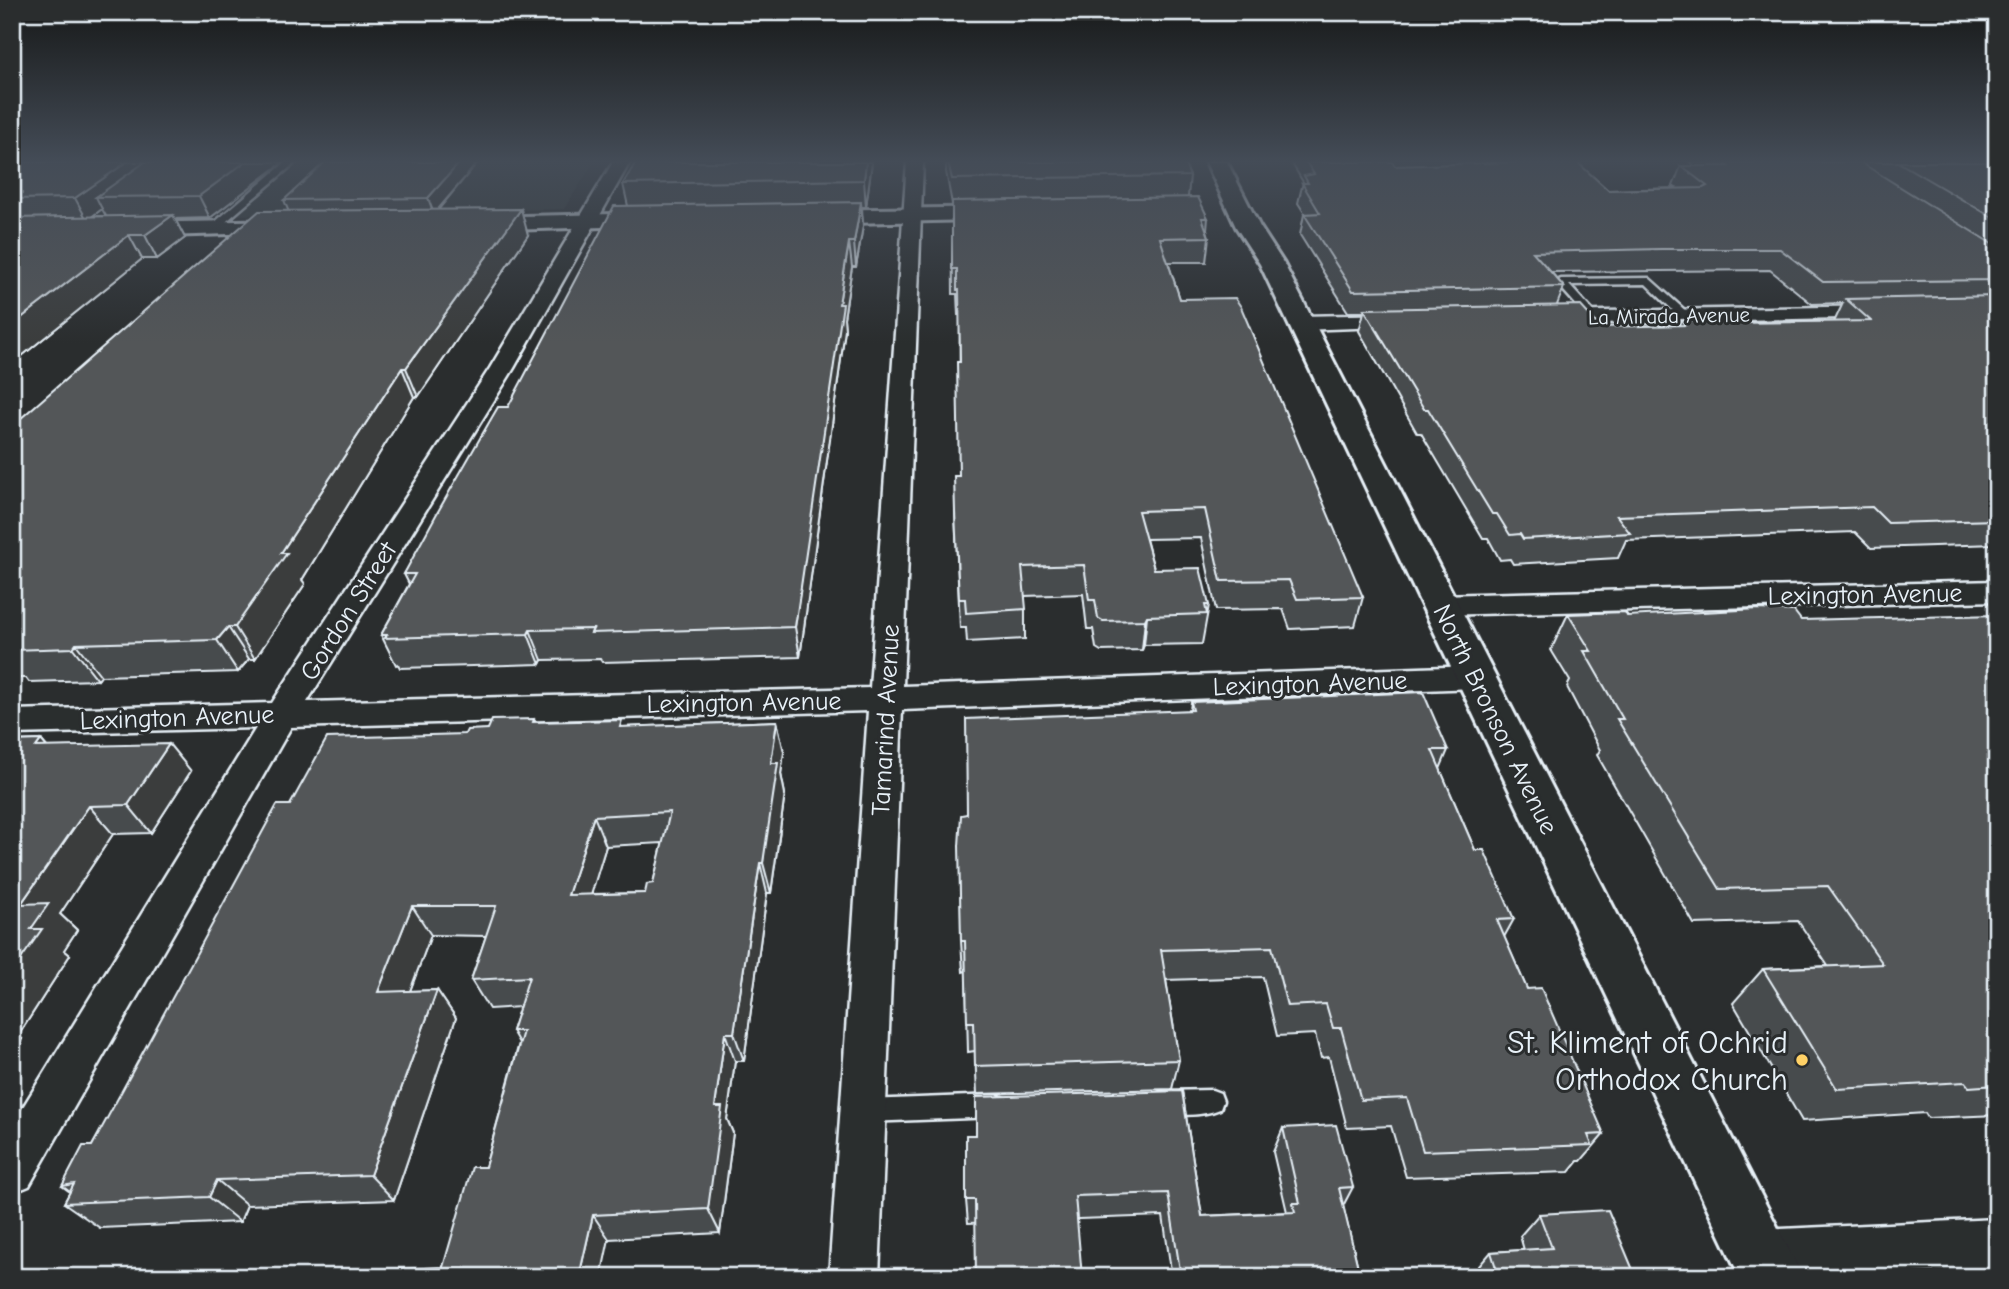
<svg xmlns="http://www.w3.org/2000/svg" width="2009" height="1289" font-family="'Comic Neue',sans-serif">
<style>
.built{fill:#363a3b}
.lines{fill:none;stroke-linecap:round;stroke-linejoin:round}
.lane-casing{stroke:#e8f1f8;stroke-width:5}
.street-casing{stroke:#e8f1f8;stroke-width:5}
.secondary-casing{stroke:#e8f1f8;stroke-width:6}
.lane{fill:#2a2d2e;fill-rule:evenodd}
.street{fill:#2a2d2e;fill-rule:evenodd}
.secondary{fill:#2a2d2e;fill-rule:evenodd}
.wall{fill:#474b4d;stroke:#e8f1f8;stroke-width:2;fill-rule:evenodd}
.shaded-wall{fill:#3a3d3e;stroke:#e8f1f8;stroke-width:2}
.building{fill:#535759;stroke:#e8f1f8;stroke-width:2;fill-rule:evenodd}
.poi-dot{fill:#ffd166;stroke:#2a2d2e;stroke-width:2.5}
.labels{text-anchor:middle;stroke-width:6;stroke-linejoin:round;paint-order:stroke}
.far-street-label{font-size:21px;fill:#e8f1f8;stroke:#2a2d2e}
.street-label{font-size:26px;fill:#e8f1f8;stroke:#2a2d2e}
.near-poi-label{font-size:32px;fill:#e8f1f8;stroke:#2a2d2e;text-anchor:end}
</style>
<rect width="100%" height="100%" fill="#2a2d2e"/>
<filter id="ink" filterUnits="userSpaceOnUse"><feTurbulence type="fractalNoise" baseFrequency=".0143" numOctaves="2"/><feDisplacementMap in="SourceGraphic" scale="14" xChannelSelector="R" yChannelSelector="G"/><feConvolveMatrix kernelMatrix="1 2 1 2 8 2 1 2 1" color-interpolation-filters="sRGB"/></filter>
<g filter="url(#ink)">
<path class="built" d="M39,162H594L564,209L12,219Z"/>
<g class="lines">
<defs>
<path id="lane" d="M286,162H296L215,231H209V227Z
M1649,278L1688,313V317H1680L1646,284L1569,285L1598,317L1589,319L1556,282L1561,279Z
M1212,1090L1220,1093L1223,1101L1220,1109C1204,1116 1171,1117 1155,1110L1152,1102L1155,1094L1163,1091Z
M997,1095L1005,1098L1008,1106L1005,1114L997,1117L866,1122L858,1119L855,1111L858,1103L866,1100Z"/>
<path id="street" d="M613,162H630L514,368L307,702L870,688L907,162H923L903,686L1475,666L1486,669L1491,677L1486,685L1475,688L902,710L879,1277H829L868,711L291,727L29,1186L12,1193V1125L256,728L12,734V710L272,703L490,368Z
M1880,306L1888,307L1891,312L1888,317L1550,324L1539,318L1550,312Z
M1404,314L1415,321L1412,326L1300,330L1289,323L1300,316Z
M1997,581V601L1439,615L1428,612L1424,605L1428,598L1439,595Z
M1997,1219V1269L1830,1277H1753L1743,1273L1736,1255L1743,1237L1761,1230Z"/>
<path id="secondary" d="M1206,162H1227L1260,227L1284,264L1803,1277H1740L1260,264L1236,227Z
M1006,207L1014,209L1017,214L1014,219L810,224L799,217L810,210Z
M659,213L670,220L667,225L474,231L463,224L474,217Z
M292,220L300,222L304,227L300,232L128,237L120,235L116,230L120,225L128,223Z"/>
</defs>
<use href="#lane" class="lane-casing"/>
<use href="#street" class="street-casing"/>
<use href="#secondary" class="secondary-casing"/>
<use href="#lane" class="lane"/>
<use href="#street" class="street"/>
<use href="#secondary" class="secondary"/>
</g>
<path class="wall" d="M12,162H283L210,218L175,219L185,238L157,259H142L12,364ZM102,209L106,216H93Z
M478,162L438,210L528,235L418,397H414L302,580L305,584L255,659H249L238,672L101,676L98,680L29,682L26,678H12V426L288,210L284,200Z
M636,162H872L866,207H862L863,226L856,267H852L844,318L845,330L800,657L602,662L600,659L542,660L540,664L400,668L398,664L396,665L381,635L409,584L404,574L508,407L628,206L623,184Z
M946,162H1184L1190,176L1188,197L1208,218L1207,230L1209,237L1206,262H1168L1180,299L1363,597L1355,626L1290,629L1283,609L1216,610L1201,538L1146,539L1154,569L1209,605L1202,644L1144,645L1142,650L1101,651L1096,648L1093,629H1087L1083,594L1025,596V639L967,642L966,628H960L955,512L959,476L960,315H958L957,294H953L952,204L946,172Z
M1291,162H1392L1395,166L1487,164L1486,162H1577L1608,190L1676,188L1673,186L1681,166H1695L1690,162H1997V544L1871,548L1855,532L1626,540L1618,558L1513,564L1510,559L1500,560L1488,538H1483L1421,433H1417L1359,331L1364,312H1348L1300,235L1304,214H1305L1298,203L1303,182ZM1770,270L1812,304L1843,303L1834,322L1731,323L1681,320L1679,325L1600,327L1557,305L1564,287L1551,272Z
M1625,612L1997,1085V1115L1928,1118L1925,1113L1802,1121L1733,1003L1763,969L1828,966L1798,921L1694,924L1597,755L1600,750L1567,687L1570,681L1551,650L1568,614Z
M1191,702L1448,750L1440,769L1475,850L1514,919L1504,937L1527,989L1604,1134L1581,1161H1578L1569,1172L1406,1177L1391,1126L1347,1128L1329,1057L1321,1058L1315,1034L1277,1036L1263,977L1166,980L1179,1060L1172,1089L977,1094L975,1051L968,1052L966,971L963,972L961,941L967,814L1190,710Z
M534,719L535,722L624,727L777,721L784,752L781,774L785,794L771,893H767L744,1061H735L727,1119L733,1133L720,1233L609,1239L443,1267L485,1167L519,1043L512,1031L520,1007L489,1009L471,980L486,936L431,935L410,991L437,990L456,1018L394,1200L247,1205L240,1222L100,1228L64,1203L70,1192L62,1186L92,1146L290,805L465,734ZM663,843L653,883L645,893L591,894L606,846Z
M41,740L47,747L191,771L151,833L113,834L60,914L77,930L64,950L70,955L18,1036L22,1039L12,1054V741Z
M1182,1091L1202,1216L1287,1212L1273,1152L1283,1128L1353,1187L1343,1206L1360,1276L1410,1277H1172L1163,1216L968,1223L966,1200L976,1135Z
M1539,1214L1636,1277H1474L1473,1273L1491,1252L1524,1250L1520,1236Z"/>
<path class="shaded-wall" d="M127,162H169L96,197L102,209L87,220L75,198Z
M245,162H283L210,218L199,196Z
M460,162H478L434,214L428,198Z
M866,162H872L866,207L864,180Z
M861,202L863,226L856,267L854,242Z
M521,209L528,235L418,397L406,368Z
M173,215L185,238L157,259L145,235Z
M129,235L142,259L12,364V325Z
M849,242L852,267L844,318L845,330L800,657L795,627L839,304Z
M402,368L414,397L302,580L305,584L255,659L235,627L281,553Z
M1147,616L1144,645L1142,650L1145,620Z
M228,627L249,659L238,672L217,640Z
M530,630L542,660L540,664L528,634Z
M76,644L101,676L98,680L73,648Z
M777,721L784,752L781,774L785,794L771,893L763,863L771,763Z
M41,740L65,768L36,747Z
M169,744L191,771L151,833L128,805Z
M89,806L113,834L60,914L77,930L64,950L70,955L18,1036L22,1039L12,1054V972L31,929L21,904Z
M594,816L606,846L582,925L568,895Z
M760,863L767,893L744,1061L734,1033Z
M412,906L431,935L399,1020L378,992Z
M437,990L456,1018L394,1200L370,1175Z
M725,1033L735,1061L727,1119L733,1133L720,1233L708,1209L715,1107Z
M217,1180L247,1205L240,1222L209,1197Z
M593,1215L609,1239L601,1277H579Z"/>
<path class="building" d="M12,162H127L75,198L12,199Z
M145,162H245L199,196L96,197Z
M325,162H460L428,198L284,200Z
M636,162H866L864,180L623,184Z
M948,162H1184L1190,176L952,179Z
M1306,162H1392L1395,166L1512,162H1577L1608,190L1703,188L1707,186L1681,166H1728L1724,162H1860L1997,247V280L1823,282L1780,249H1661L1533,252L1564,287L1353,291L1304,214L1320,213L1302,183H1308L1304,176L1314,174Z
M1898,162H1997V220Z
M1198,197L1208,218H1202L1209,237L1160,238L1180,299L1235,298L1241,307L1363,597L1297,599L1289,580L1221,581L1205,509L1138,511L1154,569L1200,568L1209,605H1205L1207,614L1147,616L1145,620L1103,621L1098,618L1095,600H1089L1084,565L1022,567L1026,609L966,613L965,599H959L955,512L954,476H959L957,362H960L959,290H957V269H952V201Z
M861,202L854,242H849L839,304H843L795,627L591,633L593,629L530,630L528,634L385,638L387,635H381L415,574H404L436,515L491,419L498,407H508L614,206Z
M521,209L406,368H402L281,553H287L235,627H228L217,640L76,644L73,648L12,650V426L259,211Z
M173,215L145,235H129L12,325V218Z
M1997,296V520L1888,523L1872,507L1617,516L1630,533L1523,539L1520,534L1510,535L1497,514H1492L1428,409H1424L1364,309L1580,305L1600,327L1685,325L1681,320L1725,319L1731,323L1871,321L1846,299Z
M1759,609L1794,611L1801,620L1997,615V1085L1969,1087L1965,1082L1837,1089L1763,969L1883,964L1828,886L1720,889L1617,719H1623L1584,651H1591L1568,614L1625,612L1627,616Z
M1423,692L1448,750H1432L1475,850H1484L1514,919L1497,920L1527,989L1541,988L1604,1134L1588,1135L1592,1145L1423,1151L1407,1098L1361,1100L1341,1028H1333L1326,1004L1287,1006L1272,947L1161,950L1179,1060L975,1066L974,1022H967L965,941H961L959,846L961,815L967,814L966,719L1193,710L1191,702Z
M534,719L533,722L622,720L620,727L777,721L771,763H778L763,863H760L734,1033H725L715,1107H722L708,1209L593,1215L579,1277H251L443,1267L472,1167H485L523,1031H512L529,977L471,980L496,906H412L378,992L437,990L370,1175L217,1180L209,1197L64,1203L74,1184L62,1186L83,1146H92L277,805H290L327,738L465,734L467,730L488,729L492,720ZM670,812L653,883L647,884L645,893L568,895L594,816Z
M41,740L36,747L169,744L128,805L89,806L21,904L49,903L31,929H42L12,972V741Z
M1182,1091L1202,1216L1295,1212L1293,1203H1300L1283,1128L1336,1125L1353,1187L1339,1188L1360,1276L1410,1274V1277H1181L1168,1193L1075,1196L1082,1277H976L975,1200H966V1135H976V1097Z
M1608,1210L1636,1277H1499L1491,1252L1552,1248L1539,1214Z"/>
</g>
<linearGradient id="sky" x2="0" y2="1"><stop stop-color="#171919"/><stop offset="0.47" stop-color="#444c57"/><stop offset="1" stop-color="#444c57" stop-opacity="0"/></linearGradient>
<rect width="2009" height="343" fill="url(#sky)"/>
<circle class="poi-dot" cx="1802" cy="1060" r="7"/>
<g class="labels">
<g class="far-street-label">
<text transform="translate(1669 316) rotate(-1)" y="7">La Mirada Avenue</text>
</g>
<g class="street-label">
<text transform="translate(1865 594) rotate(-1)" y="9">Lexington Avenue</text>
<text transform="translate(348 611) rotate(-58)" y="9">Gordon Street</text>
<text transform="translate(1310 683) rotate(-2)" y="9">Lexington Avenue</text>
<text transform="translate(744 702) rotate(-1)" y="9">Lexington Avenue</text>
<text transform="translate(177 717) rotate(-2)" y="9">Lexington Avenue</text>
<text transform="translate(1496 719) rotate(64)" y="9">North Bronson Avenue</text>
<text transform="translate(885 720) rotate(-87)" y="9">Tamarind Avenue</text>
</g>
<g class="near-poi-label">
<text x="1788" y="1053">St. Kliment of Ochrid<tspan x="1788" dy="37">Orthodox Church</tspan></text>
</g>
</g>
<rect width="2009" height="1289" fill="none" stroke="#2a2d2e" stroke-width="42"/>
<rect x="21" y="21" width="1967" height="1247" fill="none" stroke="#e8f1f8" stroke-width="2.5" filter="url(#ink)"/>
</svg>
